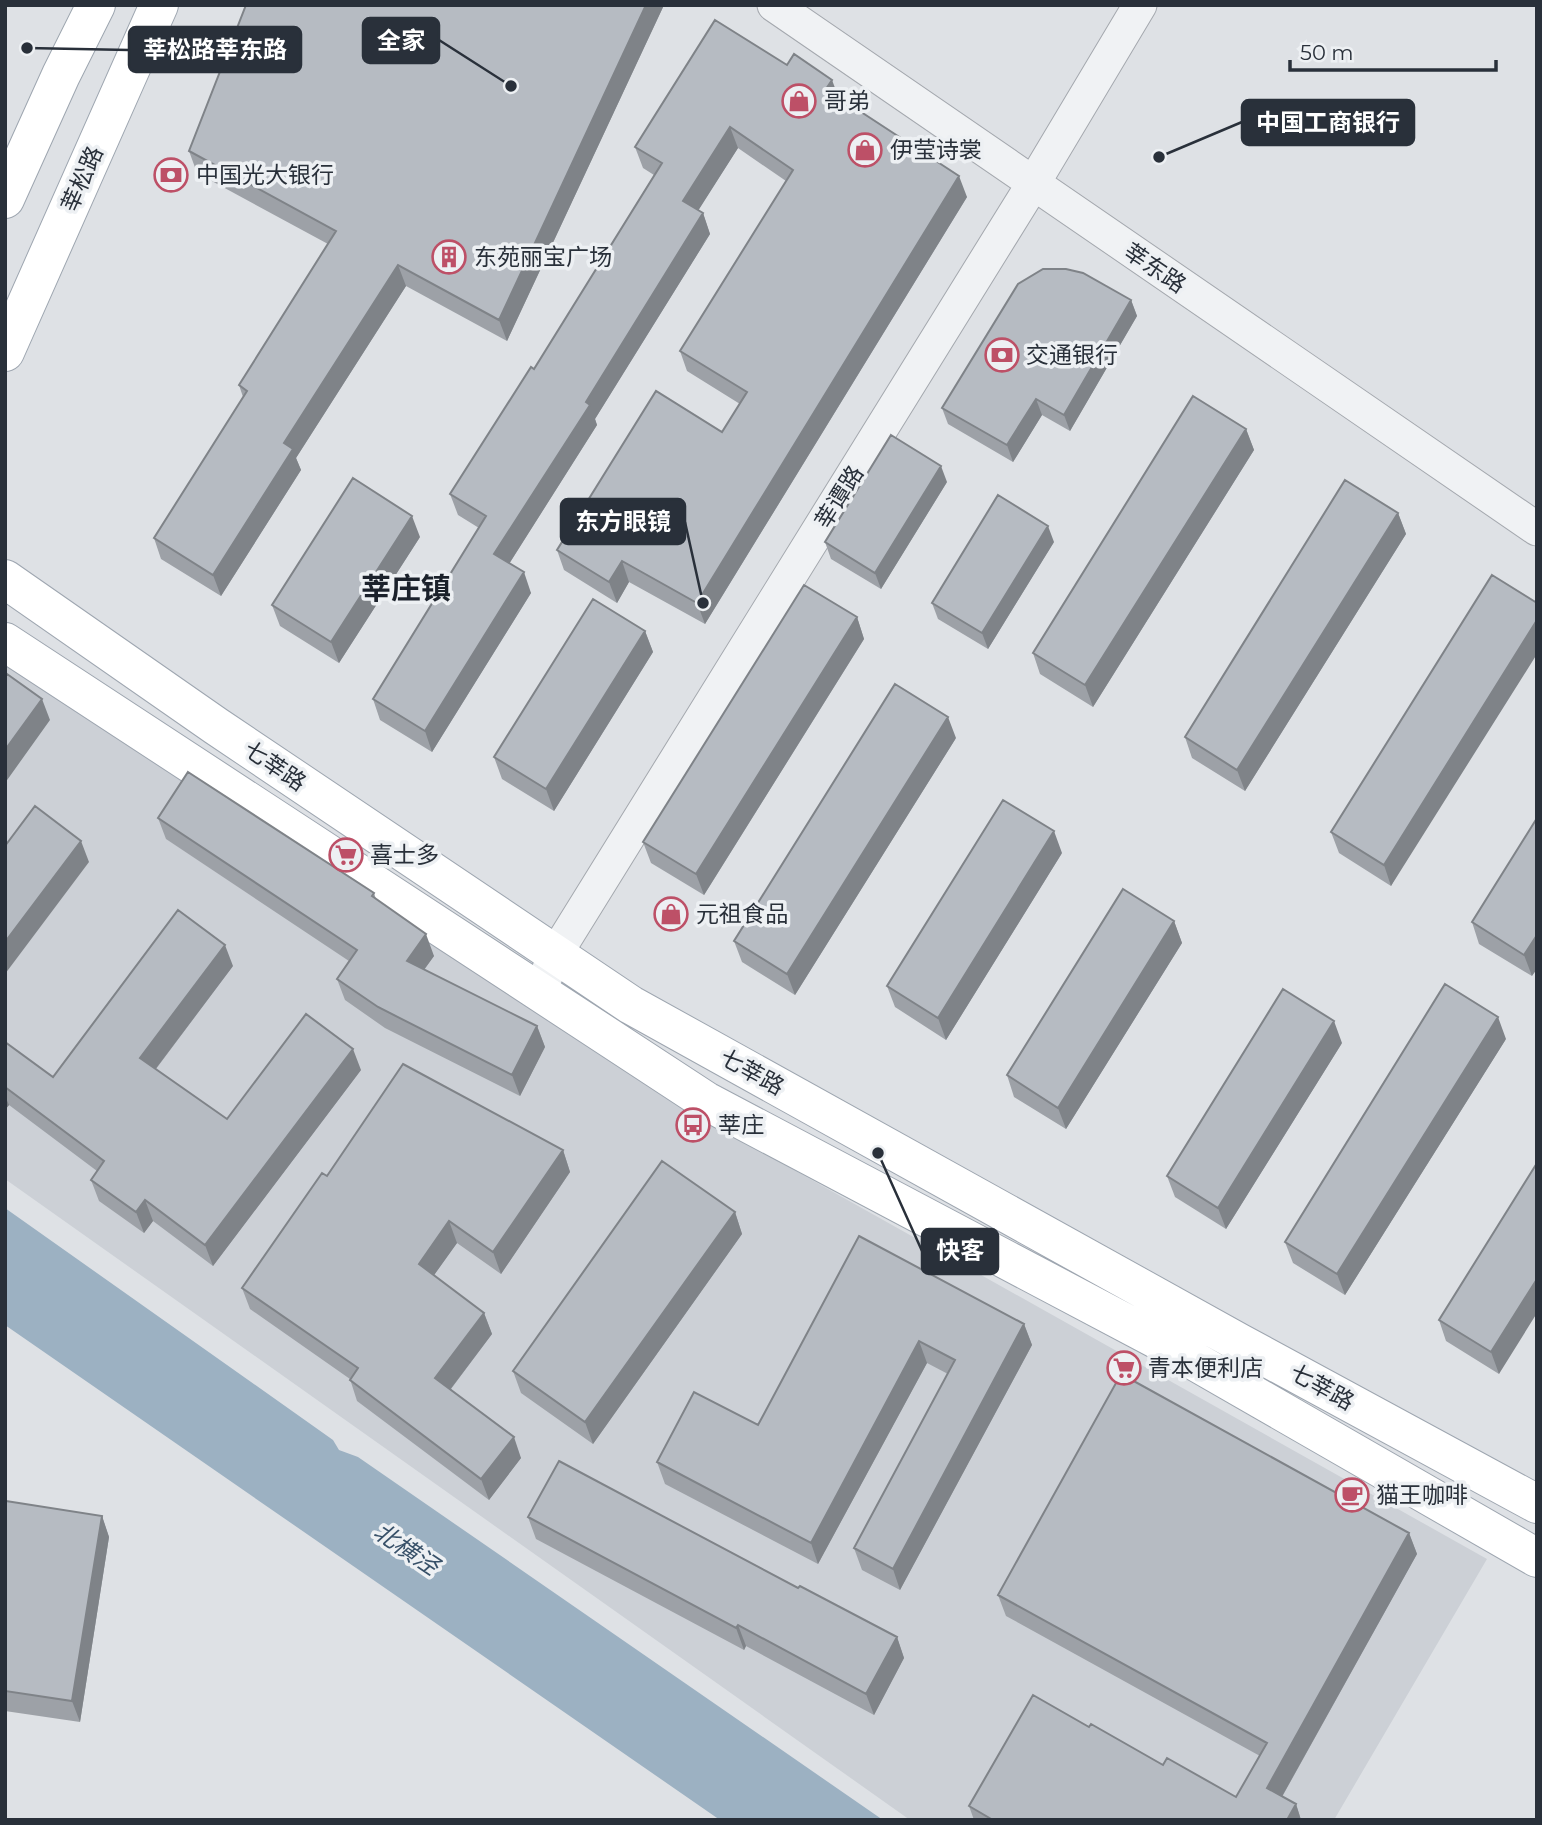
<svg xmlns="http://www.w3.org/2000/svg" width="1542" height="1825" font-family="Montserrat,'Noto Sans SC',sans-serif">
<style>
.built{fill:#ccd0d6}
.water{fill:#9cb1c2}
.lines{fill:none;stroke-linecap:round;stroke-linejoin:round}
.minor-casing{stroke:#a4a8ae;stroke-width:35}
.major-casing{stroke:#9ea6b0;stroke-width:40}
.minor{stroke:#f0f2f4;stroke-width:33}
.major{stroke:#fff;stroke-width:38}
.wall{fill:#9da1a7}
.shaded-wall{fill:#7f8388}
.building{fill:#b6bbc2;stroke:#7f8388;stroke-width:2}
.labels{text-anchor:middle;stroke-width:7;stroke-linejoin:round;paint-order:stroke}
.poi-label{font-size:23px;fill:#29303a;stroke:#edf0f3;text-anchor:start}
.street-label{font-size:23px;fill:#29303a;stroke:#edf0f3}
.water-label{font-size:24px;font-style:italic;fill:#385169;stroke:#edf0f3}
.district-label{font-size:30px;font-weight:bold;fill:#1b212b;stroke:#edf0f3}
.leader{fill:none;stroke:#29303a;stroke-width:2.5}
.callout-dot{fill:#29303a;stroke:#edf0f3;stroke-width:2.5}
.callout{fill:#29303a;stroke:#29303a;stroke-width:2.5}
.callout-label{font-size:24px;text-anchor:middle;font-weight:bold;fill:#fff}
</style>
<rect width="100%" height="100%" fill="#dee1e5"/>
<path class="built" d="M5,657L689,1111L1487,1559L1334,1820H910L5,1179Z"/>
<path class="water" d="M5,1208L333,1440L339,1450L358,1457L883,1820H720L5,1325Z"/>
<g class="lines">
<defs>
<path id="minor" d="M774,5L1537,529
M546,976L555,955L1033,184L1140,5"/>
<path id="major" d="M5,199L61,75L96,5
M5,352L159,5
M5,579L216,726L631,1005L1240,1343L1537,1504
M5,642L706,1101L1156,1339L1537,1558"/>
</defs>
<use href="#minor" class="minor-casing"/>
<use href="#major" class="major-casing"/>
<use href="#minor" class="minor"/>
<use href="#major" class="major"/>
</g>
<path class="wall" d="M246,5H664L507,341L406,286L296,458L301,470L221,596L161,559L154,538L243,397L239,385L328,244L197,173L189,151Z
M838,97L967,197L705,624L629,582L617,603L564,570L557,550L722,432L740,404L687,371L680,351L786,181L738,148L698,210L703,213L710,234L595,419L597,425L509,564L531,593L432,752L380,720L373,699L479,528L458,515L450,494L534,369L654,175L643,168L635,147Z
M1131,300L1137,316L1070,431L1042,415L1013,462L948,424L942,408Z
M1246,429L1254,450L1093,707L1040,674L1033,653Z
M947,482L881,589L831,559L825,542Z
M1398,513L1406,534L1245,791L1192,758L1185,737Z
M420,537L339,663L280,626L272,605Z
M1054,542L988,649L938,619L932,603Z
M1537,603L1391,886L1339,853L1331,832Z
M857,617L864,639L704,895L651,863L643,842Z
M645,631L653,652L554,811L502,779L494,757Z
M956,738L795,995L742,962L734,941Z
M158,818L374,893L376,899L434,956L424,970L537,1026L545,1047L520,1096L385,1028L345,1000L337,979L349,961L166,839Z
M1537,818L1532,976L1479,944L1472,922Z
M1062,853L946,1040L895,1007L887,986Z
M1174,921L1182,943L1066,1129L1014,1097L1007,1075Z
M233,966L156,1069L227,1119L361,1070L213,1266L153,1221L144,1233L99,1201L91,1180L97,1171L9,1105L5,1110V1042L53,1077Z
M1506,1039L1345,1295L1293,1263L1285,1242Z
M1342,1043L1226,1229L1175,1197L1167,1176Z
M563,1150L570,1172L501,1274L457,1243L434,1275L484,1313L492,1334L451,1389L521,1458L489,1500L357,1401L350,1379L250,1309L242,1288L327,1176Z
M1537,1163L1499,1374L1446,1341L1439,1320Z
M735,1212L742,1234L593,1444L521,1393L513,1371Z
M859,1236L1024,1324L1032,1345L900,1590L862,1570L854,1548L948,1374L927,1363L818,1564L665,1484L657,1462L758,1425Z
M5,1504L102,1516L109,1537L80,1722L5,1711Z
M528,1517L798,1588L897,1637L904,1658L874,1715L746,1646L744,1650L536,1539Z
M1409,1533L1417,1554L1282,1797L1296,1804L1301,1820H974L969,1806L1089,1727L1163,1765L1236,1797L1260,1756L1006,1616L998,1595Z"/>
<path class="shaded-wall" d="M646,5H664L507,341L499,320Z
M832,80L840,101L826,89Z
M730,127L738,148L691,222L683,201Z
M959,176L967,197L705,624L697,603Z
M703,213L710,234L595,419L597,425L502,575L494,554L586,402Z
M398,265L406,286L296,458L301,470L221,596L213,575L284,443Z
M1131,300L1137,316L1070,431L1064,415Z
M1036,399L1042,415L1013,462L1007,445Z
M1246,429L1254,450L1093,707L1085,685Z
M941,466L947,482L881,589L875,573Z
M1398,513L1406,534L1245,791L1237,770Z
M412,516L420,537L339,663L331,642Z
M1048,526L1054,542L988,649L982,633Z
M622,561L629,582L617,603L609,582Z
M524,572L531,593L432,752L425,731Z
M857,617L864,639L704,895L696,874Z
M1537,620V654L1391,886L1384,865Z
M645,631L653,652L554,811L546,789Z
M42,699L50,720L5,783V750Z
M948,717L956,738L795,995L787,974Z
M1054,831L1062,853L946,1040L938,1018Z
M81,841L89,862L5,974V942Z
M1174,921L1182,943L1066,1129L1058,1108Z
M426,934L434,956L415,982L407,961Z
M1537,935V969L1532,976L1524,955Z
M225,945L233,966L148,1079L140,1058Z
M1498,1017L1506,1039L1345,1295L1337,1274Z
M1334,1021L1342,1043L1226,1229L1218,1208Z
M537,1026L545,1047L520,1096L512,1075Z
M353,1049L361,1070L213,1266L205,1245Z
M5,1096L9,1105L5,1110Z
M563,1150L570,1172L501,1274L493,1252Z
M145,1200L153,1221L144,1233L136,1212Z
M735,1212L742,1234L593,1444L585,1422Z
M449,1221L457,1243L427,1285L419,1264Z
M1537,1279V1313L1499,1374L1491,1352Z
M484,1313L492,1334L443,1399L435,1378Z
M1024,1324L1032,1345L900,1590L893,1569Z
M919,1341L927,1363L818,1564L811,1543Z
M514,1437L521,1458L489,1500L481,1479Z
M102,1516L109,1537L80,1722L72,1701Z
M1409,1533L1417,1554L1275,1809L1267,1788Z
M738,1625L746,1646L744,1650L736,1628Z
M897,1637L904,1658L874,1715L866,1694Z
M1296,1804L1301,1820H1287Z"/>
<path class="building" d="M246,5H646L499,320L398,265L284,443L293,449L213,575L154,538L247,391L239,385L336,231L189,151Z
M715,20L787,65L794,54L832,80L826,89L959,176L697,603L622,561L609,582L557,550L656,391L722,432L747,392L680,351L793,170L730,127L683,201L703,213L586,402L590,405L494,554L524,572L425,731L373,699L486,516L450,494L531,367L534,369L662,163L635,147Z
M1043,269H1066L1083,273L1131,300L1064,415L1036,399L1007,445L942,408L1018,284Z
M1193,396L1246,429L1085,685L1033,653Z
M891,435L941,466L875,573L825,542Z
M353,478L412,516L331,642L272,605Z
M1345,480L1398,513L1237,770L1185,737Z
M998,495L1048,526L982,633L932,603Z
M1492,575L1537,603V620L1384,865L1331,832Z
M804,585L857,617L696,874L643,842Z
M593,599L645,631L546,789L494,757Z
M7,674L42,699L5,750V677Z
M895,684L948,717L787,974L734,941Z
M188,772L374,893L372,896L426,934L407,961L537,1026L512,1075L378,1007L337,979L357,950L158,818Z
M1003,800L1054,831L938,1018L887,986Z
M35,806L81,841L5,942V846Z
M1537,818V935L1524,955L1472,922Z
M1123,889L1174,921L1058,1108L1007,1075Z
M178,910L225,945L140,1058L227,1119L306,1014L353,1049L205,1245L145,1200L136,1212L91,1180L104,1161L5,1087V1042L53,1077Z
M1445,984L1498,1017L1337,1274L1285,1242Z
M1283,989L1334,1021L1218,1208L1167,1176Z
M403,1064L563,1150L493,1252L449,1221L419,1264L484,1313L435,1378L514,1437L481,1479L350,1380L358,1368L242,1288L322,1173L327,1176Z
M662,1161L735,1212L585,1422L513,1371Z
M1537,1163V1279L1491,1352L1439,1320Z
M859,1236L1024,1324L893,1569L854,1548L955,1360L919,1341L811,1543L657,1462L694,1392L758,1425Z
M1121,1374L1409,1533L1267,1788L1296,1804L1287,1820H993L969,1806L1033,1695L1089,1727L1091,1724L1163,1765L1167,1758L1236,1797L1267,1743L998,1595Z
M559,1461L798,1588L800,1586L897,1637L866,1694L738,1625L736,1628L528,1517Z
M6,1501L102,1516L72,1701L5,1691Z"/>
<defs>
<symbol id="shop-ring" viewBox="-11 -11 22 22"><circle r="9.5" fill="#edf0f3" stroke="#bd5067" stroke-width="1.5"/><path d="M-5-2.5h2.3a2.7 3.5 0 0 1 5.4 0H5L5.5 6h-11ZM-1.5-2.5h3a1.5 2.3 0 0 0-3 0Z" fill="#bd5067"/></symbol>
<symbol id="bank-ring" viewBox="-11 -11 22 22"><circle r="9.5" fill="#edf0f3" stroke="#bd5067" stroke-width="1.5"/><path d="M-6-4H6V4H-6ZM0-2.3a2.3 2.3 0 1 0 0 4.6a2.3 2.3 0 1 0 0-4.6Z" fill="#bd5067"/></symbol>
<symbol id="building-ring" viewBox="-11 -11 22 22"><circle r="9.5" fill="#edf0f3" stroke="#bd5067" stroke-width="1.5"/><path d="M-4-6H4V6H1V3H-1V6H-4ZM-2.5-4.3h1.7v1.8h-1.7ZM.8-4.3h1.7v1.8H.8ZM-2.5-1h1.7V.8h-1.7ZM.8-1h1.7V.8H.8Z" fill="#bd5067"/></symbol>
<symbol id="supermarket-ring" viewBox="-11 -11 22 22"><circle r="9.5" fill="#edf0f3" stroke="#bd5067" stroke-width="1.5"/><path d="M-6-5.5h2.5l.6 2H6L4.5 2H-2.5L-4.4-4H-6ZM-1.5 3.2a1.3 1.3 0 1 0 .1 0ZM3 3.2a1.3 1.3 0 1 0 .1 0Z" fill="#bd5067"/></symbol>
<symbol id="bus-ring" viewBox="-11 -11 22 22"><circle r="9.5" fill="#edf0f3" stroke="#bd5067" stroke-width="1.5"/><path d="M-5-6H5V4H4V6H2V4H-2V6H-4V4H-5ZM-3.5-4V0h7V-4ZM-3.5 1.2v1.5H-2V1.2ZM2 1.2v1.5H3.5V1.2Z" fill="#bd5067"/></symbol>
<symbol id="cafe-ring" viewBox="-11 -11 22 22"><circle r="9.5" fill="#edf0f3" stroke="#bd5067" stroke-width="1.5"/><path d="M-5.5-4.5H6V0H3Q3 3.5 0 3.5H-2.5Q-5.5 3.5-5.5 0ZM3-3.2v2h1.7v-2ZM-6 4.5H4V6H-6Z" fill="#bd5067"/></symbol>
</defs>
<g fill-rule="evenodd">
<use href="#shop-ring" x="780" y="82" width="38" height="38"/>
<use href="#shop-ring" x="846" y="131" width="38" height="38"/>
<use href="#bank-ring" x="152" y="156" width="38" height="38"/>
<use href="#building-ring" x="430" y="238" width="38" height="38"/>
<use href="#bank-ring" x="983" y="336" width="38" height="38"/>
<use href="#supermarket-ring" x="327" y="836" width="38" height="38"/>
<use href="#shop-ring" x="652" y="895" width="38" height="38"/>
<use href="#bus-ring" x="674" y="1106" width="38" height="38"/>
<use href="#supermarket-ring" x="1105" y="1349" width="38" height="38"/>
<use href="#cafe-ring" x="1333" y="1476" width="38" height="38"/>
</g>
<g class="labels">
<g class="poi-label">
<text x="824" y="109">哥弟</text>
<text x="890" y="158">伊莹诗裳</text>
<text x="196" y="183">中国光大银行</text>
<text x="474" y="265">东苑丽宝广场</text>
<text x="1026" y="363">交通银行</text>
<text x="370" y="863">喜士多</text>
<text x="696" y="922">元祖食品</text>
<text x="718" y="1133">莘庄</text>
<text x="1148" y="1376">青本便利店</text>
<text x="1376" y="1503">猫王咖啡</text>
</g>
<g class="street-label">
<text transform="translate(82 179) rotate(-66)" y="8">莘松路</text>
<text transform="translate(1155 268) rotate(34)" y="8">莘东路</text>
<text transform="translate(839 497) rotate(-58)" y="8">莘谭路</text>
<text transform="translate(275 766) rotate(34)" y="8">七莘路</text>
<text transform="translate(752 1072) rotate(29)" y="8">七莘路</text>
<text transform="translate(1322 1387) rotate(29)" y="8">七莘路</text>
</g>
<g class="water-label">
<text transform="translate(406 1549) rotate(34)" y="8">北横泾</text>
</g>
<g class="district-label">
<text x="406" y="599">莘庄镇</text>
</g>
</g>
<path class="leader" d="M511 86L439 40M27 48L129 50M1159 157L1242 122M703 603L685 522M878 1153L922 1251"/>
<g class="callout-dot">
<circle cx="511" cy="86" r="7"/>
<circle cx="27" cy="48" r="7"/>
<circle cx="1159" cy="157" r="7"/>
<circle cx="703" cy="603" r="7"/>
<circle cx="878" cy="1153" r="7"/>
</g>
<g class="callout">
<rect x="363" y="18" width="76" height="45" rx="7"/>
<rect x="129" y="27" width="172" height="45" rx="7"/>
<rect x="1242" y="100" width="172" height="45" rx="7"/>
<rect x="561" y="499" width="124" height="45" rx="7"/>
<rect x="922" y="1229" width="76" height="45" rx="7"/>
</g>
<g class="callout-label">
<text x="401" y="49">全家</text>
<text x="215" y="58">莘松路莘东路</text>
<text x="1328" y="131">中国工商银行</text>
<text x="623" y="530">东方眼镜</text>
<text x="960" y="1259">快客</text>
</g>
<rect width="1542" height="1825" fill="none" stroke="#29303a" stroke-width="14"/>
<path d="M1290 60v10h206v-10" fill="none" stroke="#29303a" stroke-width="3.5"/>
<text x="1300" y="60" font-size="21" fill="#29303a" stroke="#edf0f3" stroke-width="5" paint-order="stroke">50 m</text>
</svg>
